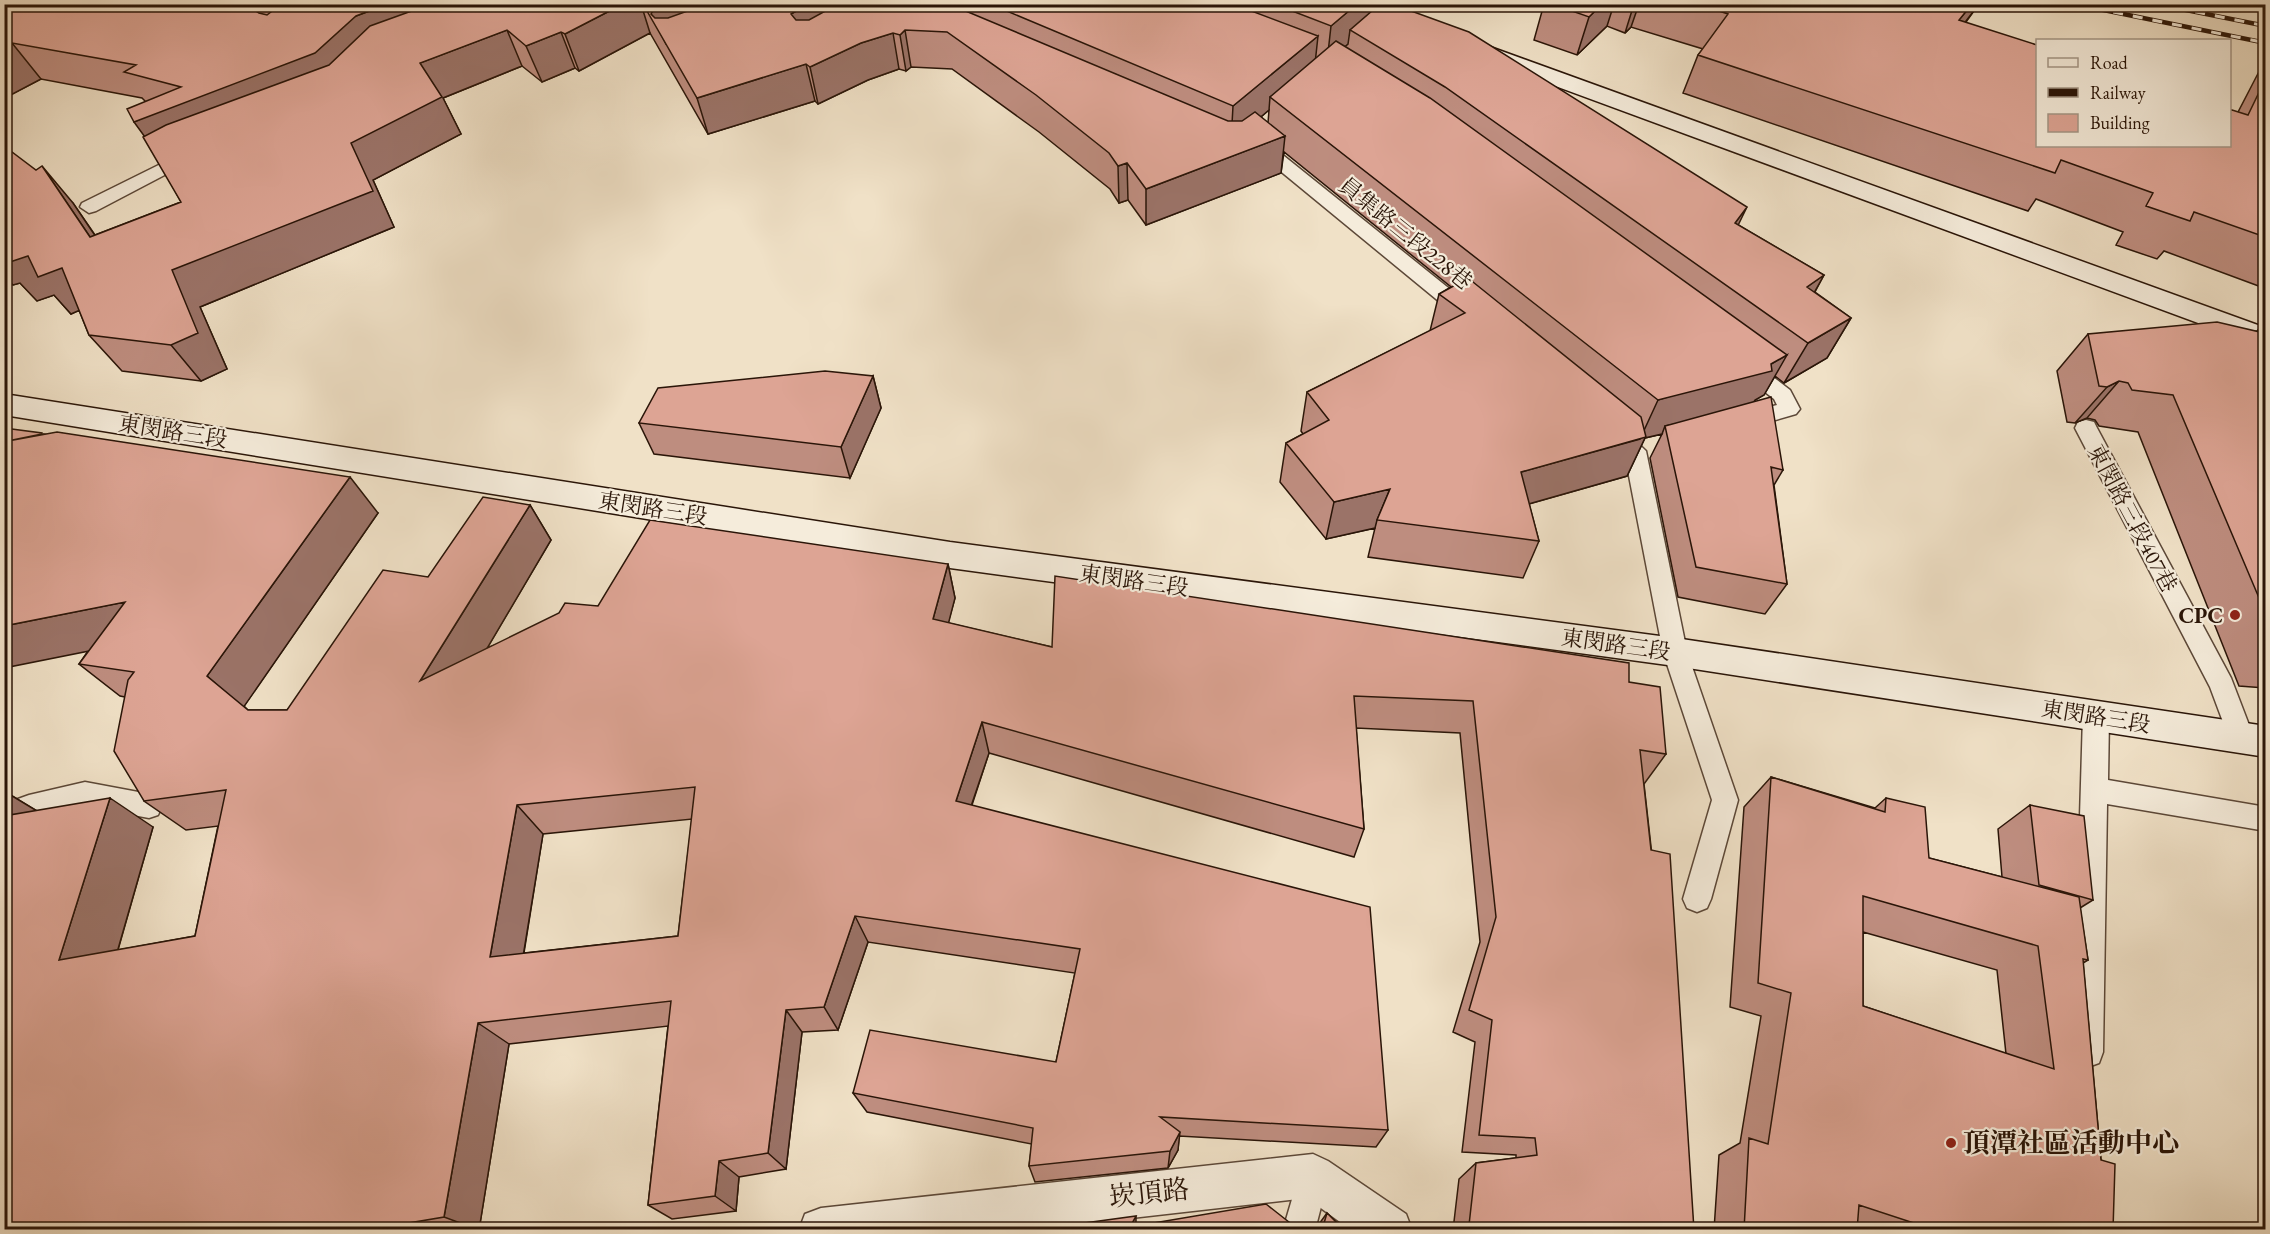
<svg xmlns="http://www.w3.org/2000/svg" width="2270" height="1234" font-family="'EB Garamond','Noto Serif TC',serif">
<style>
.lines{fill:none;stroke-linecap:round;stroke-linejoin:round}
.lane-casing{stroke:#5c4838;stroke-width:3}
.street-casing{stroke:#5c4838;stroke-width:3}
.secondary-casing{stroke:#2a1508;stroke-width:3}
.lane{fill:#f5ecdb;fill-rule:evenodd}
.street{fill:#f5ecdb;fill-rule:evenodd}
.secondary{fill:#f5ecdb;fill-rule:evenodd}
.rail-casing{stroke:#2a1508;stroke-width:4.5}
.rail{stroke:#f5ecdb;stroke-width:3;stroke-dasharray:10;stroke-linecap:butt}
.wall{fill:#be8d7f;stroke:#2a1508;stroke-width:1.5;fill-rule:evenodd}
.shaded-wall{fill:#9b7368;stroke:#2a1508;stroke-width:1.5}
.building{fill:#dda494;stroke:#2a1508;stroke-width:1.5;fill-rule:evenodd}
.poi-dot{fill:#8f2418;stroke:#f5ecdb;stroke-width:2}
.labels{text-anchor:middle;stroke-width:4.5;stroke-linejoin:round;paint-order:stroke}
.street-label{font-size:22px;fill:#2a1508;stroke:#f5ecdb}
.poi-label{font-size:22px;font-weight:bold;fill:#2a1508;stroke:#f5ecdb;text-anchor:end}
.near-poi-label{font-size:27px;font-weight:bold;fill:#2a1508;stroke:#f5ecdb;text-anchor:start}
.near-street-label{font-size:27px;fill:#2a1508;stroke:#f5ecdb}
</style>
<rect width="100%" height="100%" fill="#f0e1c7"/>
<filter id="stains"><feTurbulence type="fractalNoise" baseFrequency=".00333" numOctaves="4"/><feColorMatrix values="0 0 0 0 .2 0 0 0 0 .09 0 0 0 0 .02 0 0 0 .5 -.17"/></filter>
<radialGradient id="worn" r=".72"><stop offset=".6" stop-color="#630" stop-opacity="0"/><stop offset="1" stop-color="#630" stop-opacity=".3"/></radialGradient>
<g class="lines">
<defs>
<path id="lane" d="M1257,138L1263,139L1472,307L1475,312L1472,317H1458L1251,147L1248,143Z
M191,149L197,150L200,154L197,158L96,211L89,213L80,207L82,203Z
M1745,359L1752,361L1790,390L1800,409L1796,414L1741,430L1733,428L1730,422L1733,416L1777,405L1774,399L1738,371L1735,366L1738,361Z
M2086,420L2094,422L2097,428L2231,678L2254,738L2250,746L2241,749L2232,746L2210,687L2075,428L2078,422Z
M1615,427L1623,429L1646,451L1687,652L1738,800L1711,899L1707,908L1697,912L1687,908L1683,899L1712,800L1663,652L1625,455L1604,435L1607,429Z
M2096,705L2105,708L2109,716L2108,780L2266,807V831L2107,804L2103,1052L2099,1063L2088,1067L2077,1063L2073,1052L2083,716L2087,708Z
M85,782L149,794L158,797L162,806L158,815L149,818L85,806L31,819L4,829V804L29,795Z
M1313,1160L1324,1165L1329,1176L1315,1230H1283L1302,1165Z"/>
<path id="street" d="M1313,1154L1328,1161L1406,1214L1412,1230H1351L1307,1198L1026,1230H799L805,1214L821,1208Z"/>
<path id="secondary" d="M1482,44L2266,328V348L1474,56L1471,51L1474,46Z
M4,394L950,542L1675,638L2266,726V757L1675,666L950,568L4,415Z"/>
</defs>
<use href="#lane" class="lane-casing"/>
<use href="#street" class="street-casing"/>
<use href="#secondary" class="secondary-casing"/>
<use href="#lane" class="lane"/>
<use href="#street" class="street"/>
<use href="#secondary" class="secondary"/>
<defs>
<path id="rail" d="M2074,4L2266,43
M2156,4L2266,26"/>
</defs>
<use href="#rail" class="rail-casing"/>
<use href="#rail" class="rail"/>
</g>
<path class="wall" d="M4,4H1377V7L1380,4H1394V5L1738,225L1824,275L1815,292L1851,318L1827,358L1784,383L1775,376L1764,395L1755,400L1754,402L1783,470L1774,485L1787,584L1765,614L1678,597L1650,458L1662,434L1645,438L1627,476L1529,504L1539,541L1523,578L1368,557L1375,528L1326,539L1280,482L1286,443L1303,434L1301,431L1307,392L1430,331L1439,294L1451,287L1284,152L1281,173L1146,225L1128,200L1119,203L1110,189L1039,132L952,69L911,67L906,71L899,69L868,80L818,104L815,101L708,134L650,33L579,71L575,68L542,82L522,66L443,98L461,134L373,180L394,227L200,307L227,369L201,381L122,371L89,335L79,310L71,314L54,295L37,301L20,283L13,285L6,278L4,279V146L73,203L95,235L181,202L145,136V101L142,98L41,79L4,98ZM1269,110L1268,123L1261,117Z
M1544,4H1979L1966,22L2037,146L2238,112L2265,60V286L2264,288L2164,251L2157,259L2116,245L2123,232L2036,199L2028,211L1683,93L1698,55L1703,49L1631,27L1625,33L1607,26L1577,55L1534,40Z
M2262,325L2265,326V688L2239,686L2138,432L2099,426L2095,420L2087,418L2075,423L2067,422L2057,371L2088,334L2257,331Z
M873,376L881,408L850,478L654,454L639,423Z
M44,434L378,513L244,706L248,710H287L428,577L530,505L551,540L487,648L598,606L948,564L955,598L948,623L1052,647L1629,682L1666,754L1644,784L1694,1230H1453L1459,1179L1476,1163L1516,1158V1155L1462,1152L1475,1042L1453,1032L1480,942L1460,733L1356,728L1364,829L1354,857L989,753L972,805L1388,1130L1376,1147L1179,1136L1178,1150L1168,1168L1035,1182L1029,1166L1032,1144L867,1112L853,1093L1056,1062L1075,973L868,942L838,1030L802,1032L786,1169L739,1177L736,1211L672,1219L648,1205L668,1026L509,1044L479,1230H4V791L37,811L153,827L118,950L195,936L218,826L186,830L144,801L125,697L120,696L79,664L88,651ZM692,819L678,936L524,953L543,834Z
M1771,777L1875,808L1886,798L1929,858L2002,877L1998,829L2030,805L2093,900L2080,908L2088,960L2083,963L2101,1160L2113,1230H1714L1719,1155L1740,1143L1761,1016L1730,1007L1744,807ZM1863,932L1997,970L2006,1054L1863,1006Z
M1327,1213L1344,1230H1317L1319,1224Z"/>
<path class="shaded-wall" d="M388,4H473L161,159L134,122L356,16Z
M623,4H641L650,33L579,71L565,34Z
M663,4H768L666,44L651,14L654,8Z
M808,4H878L800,50L791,14Z
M1357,4H1377L1375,21L1350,30L1348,44L1327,62L1331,26Z
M1602,4H1614L1607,26L1577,55L1589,17Z
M1634,4H1639L1631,27L1625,33Z
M1972,4H1979L1937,59L1959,20Z
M507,30L522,66L443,98L461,134L373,180L394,227L200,307L227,369L201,381L171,345L172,270L351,143L420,63Z
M905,30L911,67L906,71L900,35Z
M561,32L575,68L542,82L526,46Z
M893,33L899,69L868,80L818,104L810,67L861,43Z
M1318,36L1314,73L1270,97L1269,110L1231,142L1233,106Z
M12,43L41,79L5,98L4,97V47Z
M806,64L815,101L708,134L697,98Z
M1285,136L1281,173L1146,225V189Z
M1127,163L1128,200L1119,203L1118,166Z
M42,166L73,203L121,274L90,237Z
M1747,207L1727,248L1735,223Z
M4,254L28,256L62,268L94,304L71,314L54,295L37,301L20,283L13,285L6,278L4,279Z
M1824,275L1801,316L1807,287Z
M1851,318L1827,358L1784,383L1808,343Z
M1787,355L1764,395L1755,400L1749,410L1665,426L1662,434L1645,438L1627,476L1507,510L1521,472L1640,439L1658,400L1771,364Z
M873,376L881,408L850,478L841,447Z
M2119,381L2087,418L2075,423L2107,387Z
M350,477L378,513L243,708L207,676Z
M1390,489L1377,520L1375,528L1326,539L1334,502Z
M530,505L551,540L449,713L420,681Z
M948,564L955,598L941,652L933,619Z
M125,602L164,636L4,668V626Z
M982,722L989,753L963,830L956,801Z
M4,791L47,817L4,825Z
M110,798L153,827L108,984L59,960Z
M517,805L543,834L519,981L490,957Z
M855,916L868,942L838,1030L824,1007Z
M786,1010L802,1032L786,1169L768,1153Z
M478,1023L509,1044L479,1230L444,1217Z
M1180,1132L1178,1150L1168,1168L1170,1151Z
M719,1161L739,1177L736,1211L715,1196Z
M1136,1216V1227H1130Z
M397,1225L410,1230H396Z"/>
<path class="building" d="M4,4H244L259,13L267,15L276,8L275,6L273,4H388L356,16L315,53L134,122L127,109L181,87L124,72L136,65L12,43L4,47Z
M431,4H623L565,34L561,32L526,46L507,30L420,63L442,97L351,143L373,191L172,270L198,333L171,345L89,335L62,268L38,277L28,256L4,264V146L36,170L42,166L90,237L181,202L143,137L166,125L329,65L370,26Z
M643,4H663L654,8L651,14L655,18H668L707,4H808L791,14L796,20H809L838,4H949L1228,121H1242L1255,112L1285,136L1146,189L1127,163L1118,166L1109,153L1036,95L947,32L905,30L900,35L893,33L861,43L810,67L806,64L697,98Z
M990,4H1233L1318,36L1233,106Z
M1274,4H1357L1331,26Z
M1380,4H1392L1469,32L1747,207L1735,223L1824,275L1807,287L1851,318L1808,343L1445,87L1350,30Z
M1552,4H1602L1589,17Z
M1698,4H1972L1959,20L2037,45V146H2229V109L2248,115L2265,80V237L2194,212L2190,221L2146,206L2153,193L2061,160L2055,173L1698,55L1728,14Z
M1336,41L1430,98L1787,355L1771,364L1772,371L1658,400L1270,97Z
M1468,278L1641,417L1646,437L1521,472L1539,541L1377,520L1390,489L1334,502L1286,443L1329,420L1307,392L1465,313L1439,294Z
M2217,322L2260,332L2262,325L2265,326V612L2173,395L2132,390L2128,383L2119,381L2107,387L2099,386L2088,334Z
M825,371L873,376L841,447L639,423L658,388Z
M1771,397L1783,470L1771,467L1787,584L1696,567L1665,426Z
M4,428L42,433V434L8,441L6,447H4Z
M57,432L350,477L207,676L248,710H287L383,570L428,577L483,497L530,505L420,681L559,613L565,603L598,606L650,520L948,564L933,619L1052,647L1055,576L1629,663V682L1660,687L1666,754L1640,750L1651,850L1670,854L1694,1230H1474L1469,1225L1476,1163L1537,1155L1535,1138L1479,1135L1492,1020L1469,1010L1496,917L1473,701L1354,696L1364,829L982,722L956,801L1370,907L1388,1130L1160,1117L1180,1132L1170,1151L1029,1166L1033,1128L853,1093L870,1030L1056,1062L1080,949L855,916L824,1007L786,1010L768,1153L719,1161L715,1196L648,1205L671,1001L478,1023L444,1217L397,1225L396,1230H4V816L110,798L59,960L195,936L226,790L144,801L114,751L128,680L134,672L79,664L125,602L4,626V453L8,441ZM695,787L678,936L490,957L517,805Z
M1771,777L1885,812L1886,798L1925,807L1929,858L2079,897L2088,960L2083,959L2101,1160L2115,1164L2113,1230H1935L1859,1205L1857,1230H1744L1749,1138L1768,1144L1791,993L1758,983ZM1863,896L2038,946L2054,1069L1863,1006Z
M2030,805L2084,816L2093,900L2039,885Z
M1266,1204L1299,1230H1033L1136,1216L1130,1227Z
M1327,1213L1344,1230H1322Z"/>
<g class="poi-dot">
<circle cx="2235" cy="615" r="6"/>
<circle cx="1951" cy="1143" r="6"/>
</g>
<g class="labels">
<g class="street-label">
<text transform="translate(1406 233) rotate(39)" y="8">員集路三段228巷</text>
<text transform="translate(173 431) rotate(9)" y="8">東閔路三段</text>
<text transform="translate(653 508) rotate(9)" y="8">東閔路三段</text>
<text transform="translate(2133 518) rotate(62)" y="8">東閔路三段407巷</text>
<text transform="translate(1134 580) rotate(8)" y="8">東閔路三段</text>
<text transform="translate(1616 644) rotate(8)" y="8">東閔路三段</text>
<text transform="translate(2096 716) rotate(9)" y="8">東閔路三段</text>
</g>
<g class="poi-label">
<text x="2223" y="623">CPC</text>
</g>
<g class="near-poi-label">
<text x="1963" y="1152">頂潭社區活動中心</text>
</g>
<g class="near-street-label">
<text transform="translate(1149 1193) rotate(-6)" y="9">崁頂路</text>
</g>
</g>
<rect width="2270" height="1234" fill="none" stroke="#f0e1c7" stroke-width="24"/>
<rect x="6" y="6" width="2258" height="1222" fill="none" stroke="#2a1508" stroke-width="3"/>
<rect x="12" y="12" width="2246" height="1210" fill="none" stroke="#2a1508" stroke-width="1.5"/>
<rect x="2036" y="39" width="195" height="108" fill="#f5ecdb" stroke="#a49687" stroke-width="1.5"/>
<rect x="2048" y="58" width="30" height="9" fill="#f5ecdb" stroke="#a49687" stroke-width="1.5"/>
<text x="2090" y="69" font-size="18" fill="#2a1508">Road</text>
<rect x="2048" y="88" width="30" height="9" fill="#2a1508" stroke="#a49687" stroke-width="1.5"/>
<text x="2090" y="99" font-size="18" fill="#2a1508">Railway</text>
<rect x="2048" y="114" width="30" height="18" fill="#dda494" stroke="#a49687" stroke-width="1.5"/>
<text x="2090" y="129" font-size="18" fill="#2a1508">Building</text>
<rect width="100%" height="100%" filter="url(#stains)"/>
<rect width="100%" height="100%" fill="url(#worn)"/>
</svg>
